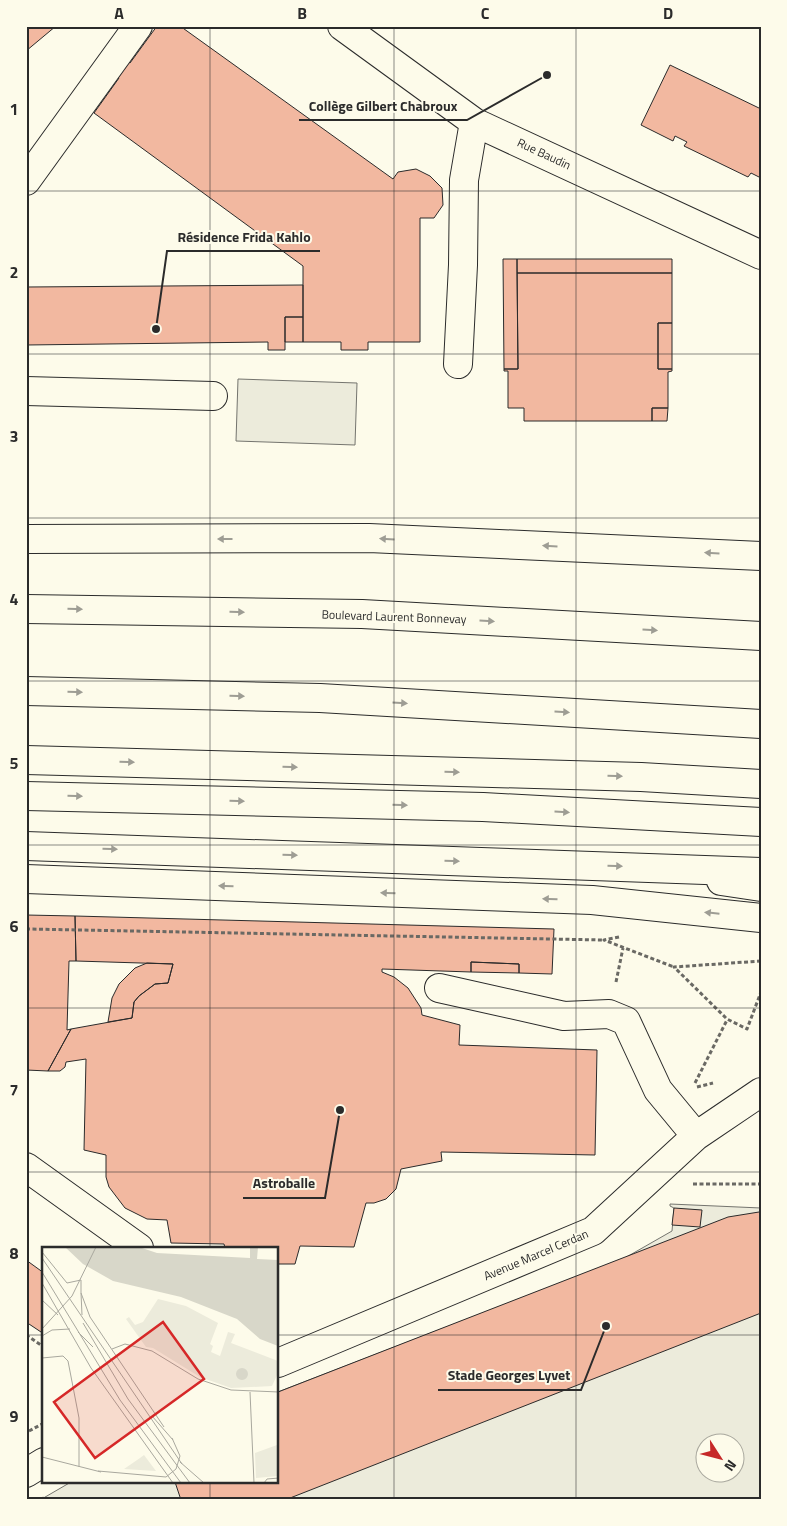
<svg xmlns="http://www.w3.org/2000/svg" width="787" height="1526" font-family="'Titillium Web',sans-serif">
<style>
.green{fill:#ecebdb;stroke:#74746e;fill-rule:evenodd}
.building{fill:#f2b8a0;stroke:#2b2b2b}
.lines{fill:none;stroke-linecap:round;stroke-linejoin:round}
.minor-casing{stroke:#2b2b2b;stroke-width:30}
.major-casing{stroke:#2b2b2b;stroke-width:30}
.highway-casing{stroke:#2b2b2b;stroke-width:30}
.path{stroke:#6a6964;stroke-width:3;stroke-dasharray:4 2.5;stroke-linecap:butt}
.minor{stroke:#fdfbea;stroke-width:28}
.major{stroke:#fdfbea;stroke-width:28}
.highway{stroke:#fdfbea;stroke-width:28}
.wall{stroke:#2b2b2b;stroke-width:2.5}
.oneway{fill:#9e9d94}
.grid{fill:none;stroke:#2b2b2b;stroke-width:1;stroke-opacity:0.55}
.labels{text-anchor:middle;stroke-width:4;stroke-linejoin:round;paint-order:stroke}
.street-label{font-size:12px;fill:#2b2b2b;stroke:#fdfbea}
.inset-road{fill:none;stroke:#a9a89e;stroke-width:1}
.view{fill:#d62828;fill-opacity:0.15;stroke:#d62828;stroke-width:2.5}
.inset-edge{fill:none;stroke:#2b2b2b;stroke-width:2.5}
.leader{fill:none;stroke:#2b2b2b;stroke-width:2}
.callout-dot{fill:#2b2b2b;stroke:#fdfbea;stroke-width:2}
.callout-label{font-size:14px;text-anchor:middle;font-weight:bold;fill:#2b2b2b;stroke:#fdfbea;stroke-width:4;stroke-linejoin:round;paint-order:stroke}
.neatline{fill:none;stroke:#2b2b2b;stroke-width:2}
.grid-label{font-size:16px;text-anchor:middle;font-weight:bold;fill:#2b2b2b}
</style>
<rect width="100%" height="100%" fill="#fdfbea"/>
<!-- green -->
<path class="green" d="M 238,379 L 357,383 L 355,445 L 236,441 Z
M 670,1204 L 761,1208 L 761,1500 L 40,1500 L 71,1482 L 278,1482 L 278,1392 L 623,1259 L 672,1231 L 674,1208 L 670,1206 ZM 704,1444 L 734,1444 L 734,1474 L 704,1474 Z"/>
<!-- building -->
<path class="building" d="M 26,26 L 56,26 L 26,51 Z
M 157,26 L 180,26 L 393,179 L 398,172 L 416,169 L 430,176 L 442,188 L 443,205 L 434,218 L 420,218 L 420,342 L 368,342 L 368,350 L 341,350 L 341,342 L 303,342 L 303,266 L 94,113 L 119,78 L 110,71 L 121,56 L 130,63 Z
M 670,65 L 761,109 L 761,178 L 751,173 L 748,177 L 684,146 L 687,142 L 675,136 L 673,141 L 641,125 Z
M 503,259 L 517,259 L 518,369 L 504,369 Z
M 517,259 L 672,259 L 672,273 L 517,273 Z
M 517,273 L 672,273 L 672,323 L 658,323 L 658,369 L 672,369 L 672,371 L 668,372 L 668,408 L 652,408 L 652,421 L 524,421 L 524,408 L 508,408 L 508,371 L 504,371 L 504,369 L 518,369 Z
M 303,285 L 303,317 L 285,317 L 285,350 L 268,350 L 268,342 L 26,345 L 26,287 Z
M 285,317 L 303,317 L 303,342 L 285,342 Z
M 658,323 L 672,323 L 672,369 L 658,369 Z
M 652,408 L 668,408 L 667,421 L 652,421 Z
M 26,915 L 75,916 L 76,961 L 69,961 L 67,1030 L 71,1029 L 48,1071 L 26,1070 Z
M 75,916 L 554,929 L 552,974 L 519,973 L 519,964 L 471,962 L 471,972 L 382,969 L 382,972 L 394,977 L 408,988 L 421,1008 L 422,1015 L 460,1025 L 459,1045 L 597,1050 L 595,1155 L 441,1152 L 442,1161 L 401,1169 L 396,1189 L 386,1199 L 374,1203 L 366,1203 L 354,1247 L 300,1246 L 295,1264 L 278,1264 L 278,1248 L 225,1248 L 224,1244 L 171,1243 L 167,1220 L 147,1219 L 125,1208 L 109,1187 L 106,1177 L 106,1155 L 84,1150 L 86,1059 L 66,1062 L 65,1067 L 60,1071 L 48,1071 L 71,1029 L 132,1018 L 134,1002 L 139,996 L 155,984 L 168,983 L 173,964 L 76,961 Z
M 471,962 L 519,964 L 519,973 L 471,972 Z
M 147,963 L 173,964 L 168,983 L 155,984 L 139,996 L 134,1002 L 132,1018 L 108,1022 L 112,998 L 119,984 L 135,968 Z
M 674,1208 L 702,1210 L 700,1227 L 672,1225 Z
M 759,1212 L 761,1212 L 761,1313 L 285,1500 L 181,1500 L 175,1482 L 278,1482 L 278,1392 L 728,1217 Z
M 26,1260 L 44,1273 L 44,1334 L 26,1322 Z"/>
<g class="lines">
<defs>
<path id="minor" d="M 342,26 L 474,122 L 761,255
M 26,181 L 138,26
M 458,364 L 463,265 L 464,180 L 474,122
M 26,391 L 213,396
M 26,879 L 592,900 L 761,918
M 721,881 L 761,887
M 439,988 L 564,1016 L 609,1014 L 626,1021 L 658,1090 L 696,1136
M 26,1167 L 139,1248
M 278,1363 L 593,1231 L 696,1136 L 761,1092
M 26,1473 L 44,1462"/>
<path id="major" d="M 26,846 L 761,872"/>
<path id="highway" d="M 26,539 L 369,538 L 761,556
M 26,609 L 362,614 L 761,636
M 26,691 L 320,698 L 761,724
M 26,760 L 641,777 L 761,784
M 26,796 L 483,807 L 761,822"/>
</defs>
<!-- minor casing -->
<use href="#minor" class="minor-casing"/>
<!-- major casing -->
<use href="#major" class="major-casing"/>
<!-- highway casing -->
<use href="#highway" class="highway-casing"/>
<!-- path -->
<path class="path" d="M 26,929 L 604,940
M 619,937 L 604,940 L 674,967
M 761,961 L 674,967 L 727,1019 L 747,1029 L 761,992
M 616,982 L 623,948
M 695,1083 L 727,1020
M 697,1087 L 713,1083
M 693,1184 L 761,1184
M 26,1335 L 44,1347
M 29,1431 L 44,1423"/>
<!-- minor -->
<use href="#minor" class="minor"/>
<!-- major -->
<use href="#major" class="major"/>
<!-- highway -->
<use href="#highway" class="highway"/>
<!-- wall -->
<path class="wall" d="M 40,1500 L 43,1498"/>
</g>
<!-- one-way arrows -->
<defs><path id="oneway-solid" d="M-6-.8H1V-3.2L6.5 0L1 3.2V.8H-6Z" transform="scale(1.25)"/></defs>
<g class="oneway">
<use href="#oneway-solid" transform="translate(225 539) rotate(180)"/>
<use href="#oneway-solid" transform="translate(387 539) rotate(-177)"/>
<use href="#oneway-solid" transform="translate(550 546) rotate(-177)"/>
<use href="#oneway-solid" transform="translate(712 553) rotate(-177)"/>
<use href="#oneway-solid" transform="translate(75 609) rotate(1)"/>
<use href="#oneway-solid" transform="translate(237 612) rotate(1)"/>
<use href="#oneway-solid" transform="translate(487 621) rotate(3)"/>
<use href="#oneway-solid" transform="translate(650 630) rotate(3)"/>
<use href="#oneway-solid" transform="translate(75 692) rotate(1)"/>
<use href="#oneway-solid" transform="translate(237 696) rotate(1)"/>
<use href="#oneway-solid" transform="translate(400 703) rotate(3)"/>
<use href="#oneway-solid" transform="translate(562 712) rotate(3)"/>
<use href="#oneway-solid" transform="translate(127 762) rotate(2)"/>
<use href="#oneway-solid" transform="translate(290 767) rotate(2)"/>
<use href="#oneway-solid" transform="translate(452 772) rotate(2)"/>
<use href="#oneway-solid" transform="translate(615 776) rotate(2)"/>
<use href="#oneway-solid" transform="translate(75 796) rotate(2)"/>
<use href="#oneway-solid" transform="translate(237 801) rotate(2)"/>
<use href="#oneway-solid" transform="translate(400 805) rotate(2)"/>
<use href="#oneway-solid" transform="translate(562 812) rotate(3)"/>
<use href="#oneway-solid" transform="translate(110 849) rotate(2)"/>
<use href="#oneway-solid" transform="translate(290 855) rotate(2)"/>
<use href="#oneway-solid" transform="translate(452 861) rotate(2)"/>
<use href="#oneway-solid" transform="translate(615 866) rotate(2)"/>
<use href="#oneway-solid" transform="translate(226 886) rotate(-178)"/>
<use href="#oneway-solid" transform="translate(388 893) rotate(-178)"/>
<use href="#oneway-solid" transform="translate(550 899) rotate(-178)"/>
<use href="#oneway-solid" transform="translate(712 913) rotate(-174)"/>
</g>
<!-- grid -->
<path class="grid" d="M 210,26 L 210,1248M 394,26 L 394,1500M 576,26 L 576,1500M 26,191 L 761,191M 26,354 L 761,354M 26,518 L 761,518M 26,681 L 761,681M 26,845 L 761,845M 26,1008 L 761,1008M 26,1172 L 761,1172M 26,1335 L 44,1335M 278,1335 L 761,1335M 210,1482 L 210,1500"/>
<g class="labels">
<!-- street labels -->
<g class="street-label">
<text transform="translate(544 154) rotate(25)" y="4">Rue Baudin</text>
<text transform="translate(394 617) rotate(2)" y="4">Boulevard Laurent Bonnevay</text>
<text transform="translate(536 1255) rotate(-23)" y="4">Avenue Marcel Cerdan</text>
</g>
</g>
<!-- overview -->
<g transform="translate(42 1247)">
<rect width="236" height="236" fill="#fdfbea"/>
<path d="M 116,52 L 144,59 L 176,76 L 168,97 L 171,99 L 169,105 L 178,109 L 186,85 L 193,87 L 189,96 L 236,114 L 236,126 L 230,139 L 189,141 L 158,130 L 111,101 L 104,100 L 84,72 L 87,70 L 93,78 L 101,75 ZM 235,198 L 236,229 L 214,231 L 213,206 ZM 102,208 L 114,224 L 82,222 L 98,211 Z" fill="#ecebdb"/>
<path d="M 23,0 L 97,0 L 115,6 L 208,11 L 208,0 L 216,0 L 215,12 L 236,13 L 236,99 L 218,92 L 195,72 L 139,50 L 71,34 L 41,17 ZM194 127a6 6 0 1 1 12 0a6 6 0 1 1-12 0Z" fill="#d8d7c9"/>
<path class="inset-road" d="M 0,5 L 25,36 L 39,33M 0,11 L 140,217M 0,25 L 78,153 L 139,236M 39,33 L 39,46 L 48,70 L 122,180M 0,36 L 49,121 L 131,236M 39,46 L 40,68M 0,53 L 16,68M 41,76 L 86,152 L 148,236M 0,82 L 30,49 L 54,0M 36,85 L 51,100M 0,89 L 10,83 L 28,82M 70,102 L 83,97 L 110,104 L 156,132 L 189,143 L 237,145M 0,111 L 21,109 L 26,114 L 37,171 L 37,220M 208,145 L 212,236M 110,169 L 131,193M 0,210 L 59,225M 138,215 L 162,236M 56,224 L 124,230 L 134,222 L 138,209 L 130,191M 41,236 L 91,236M 222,236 L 225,232 L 237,231"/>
<path class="view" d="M 121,75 L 162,132 L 53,211 L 12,155 Z"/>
<rect width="236" height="236" class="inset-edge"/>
</g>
<!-- callouts -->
<path class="leader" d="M547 75L467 120H299M156 329L167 251H320M340 1110L325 1198H243M606 1326L581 1390H438"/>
<g class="callout-dot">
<circle cx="547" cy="75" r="5"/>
<circle cx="156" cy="329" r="5"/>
<circle cx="340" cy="1110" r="5"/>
<circle cx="606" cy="1326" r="5"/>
</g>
<g class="callout-label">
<text x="383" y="111">Collège Gilbert Chabroux</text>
<text x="244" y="242">Résidence Frida Kahlo</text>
<text x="284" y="1188">Astroballe</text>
<text x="509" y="1380">Stade Georges Lyvet</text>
</g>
<!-- border -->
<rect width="787" height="1526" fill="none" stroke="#fdfbea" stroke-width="55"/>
<!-- north arrow -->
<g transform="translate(720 1458) rotate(126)"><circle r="24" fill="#fdfbea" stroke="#a9a89e"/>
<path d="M0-4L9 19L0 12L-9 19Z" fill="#c62828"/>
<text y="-8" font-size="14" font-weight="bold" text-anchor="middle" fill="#2b2b2b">N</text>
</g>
<rect x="28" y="28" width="732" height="1470" class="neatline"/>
<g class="grid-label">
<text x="119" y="19">A</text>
<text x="302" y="19">B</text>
<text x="485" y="19">C</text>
<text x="668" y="19">D</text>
<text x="14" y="115">1</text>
<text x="14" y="278">2</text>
<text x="14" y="442">3</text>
<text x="14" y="605">4</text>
<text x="14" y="769">5</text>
<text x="14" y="932">6</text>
<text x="14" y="1096">7</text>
<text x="14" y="1259">8</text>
<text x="14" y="1422">9</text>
</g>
</svg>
